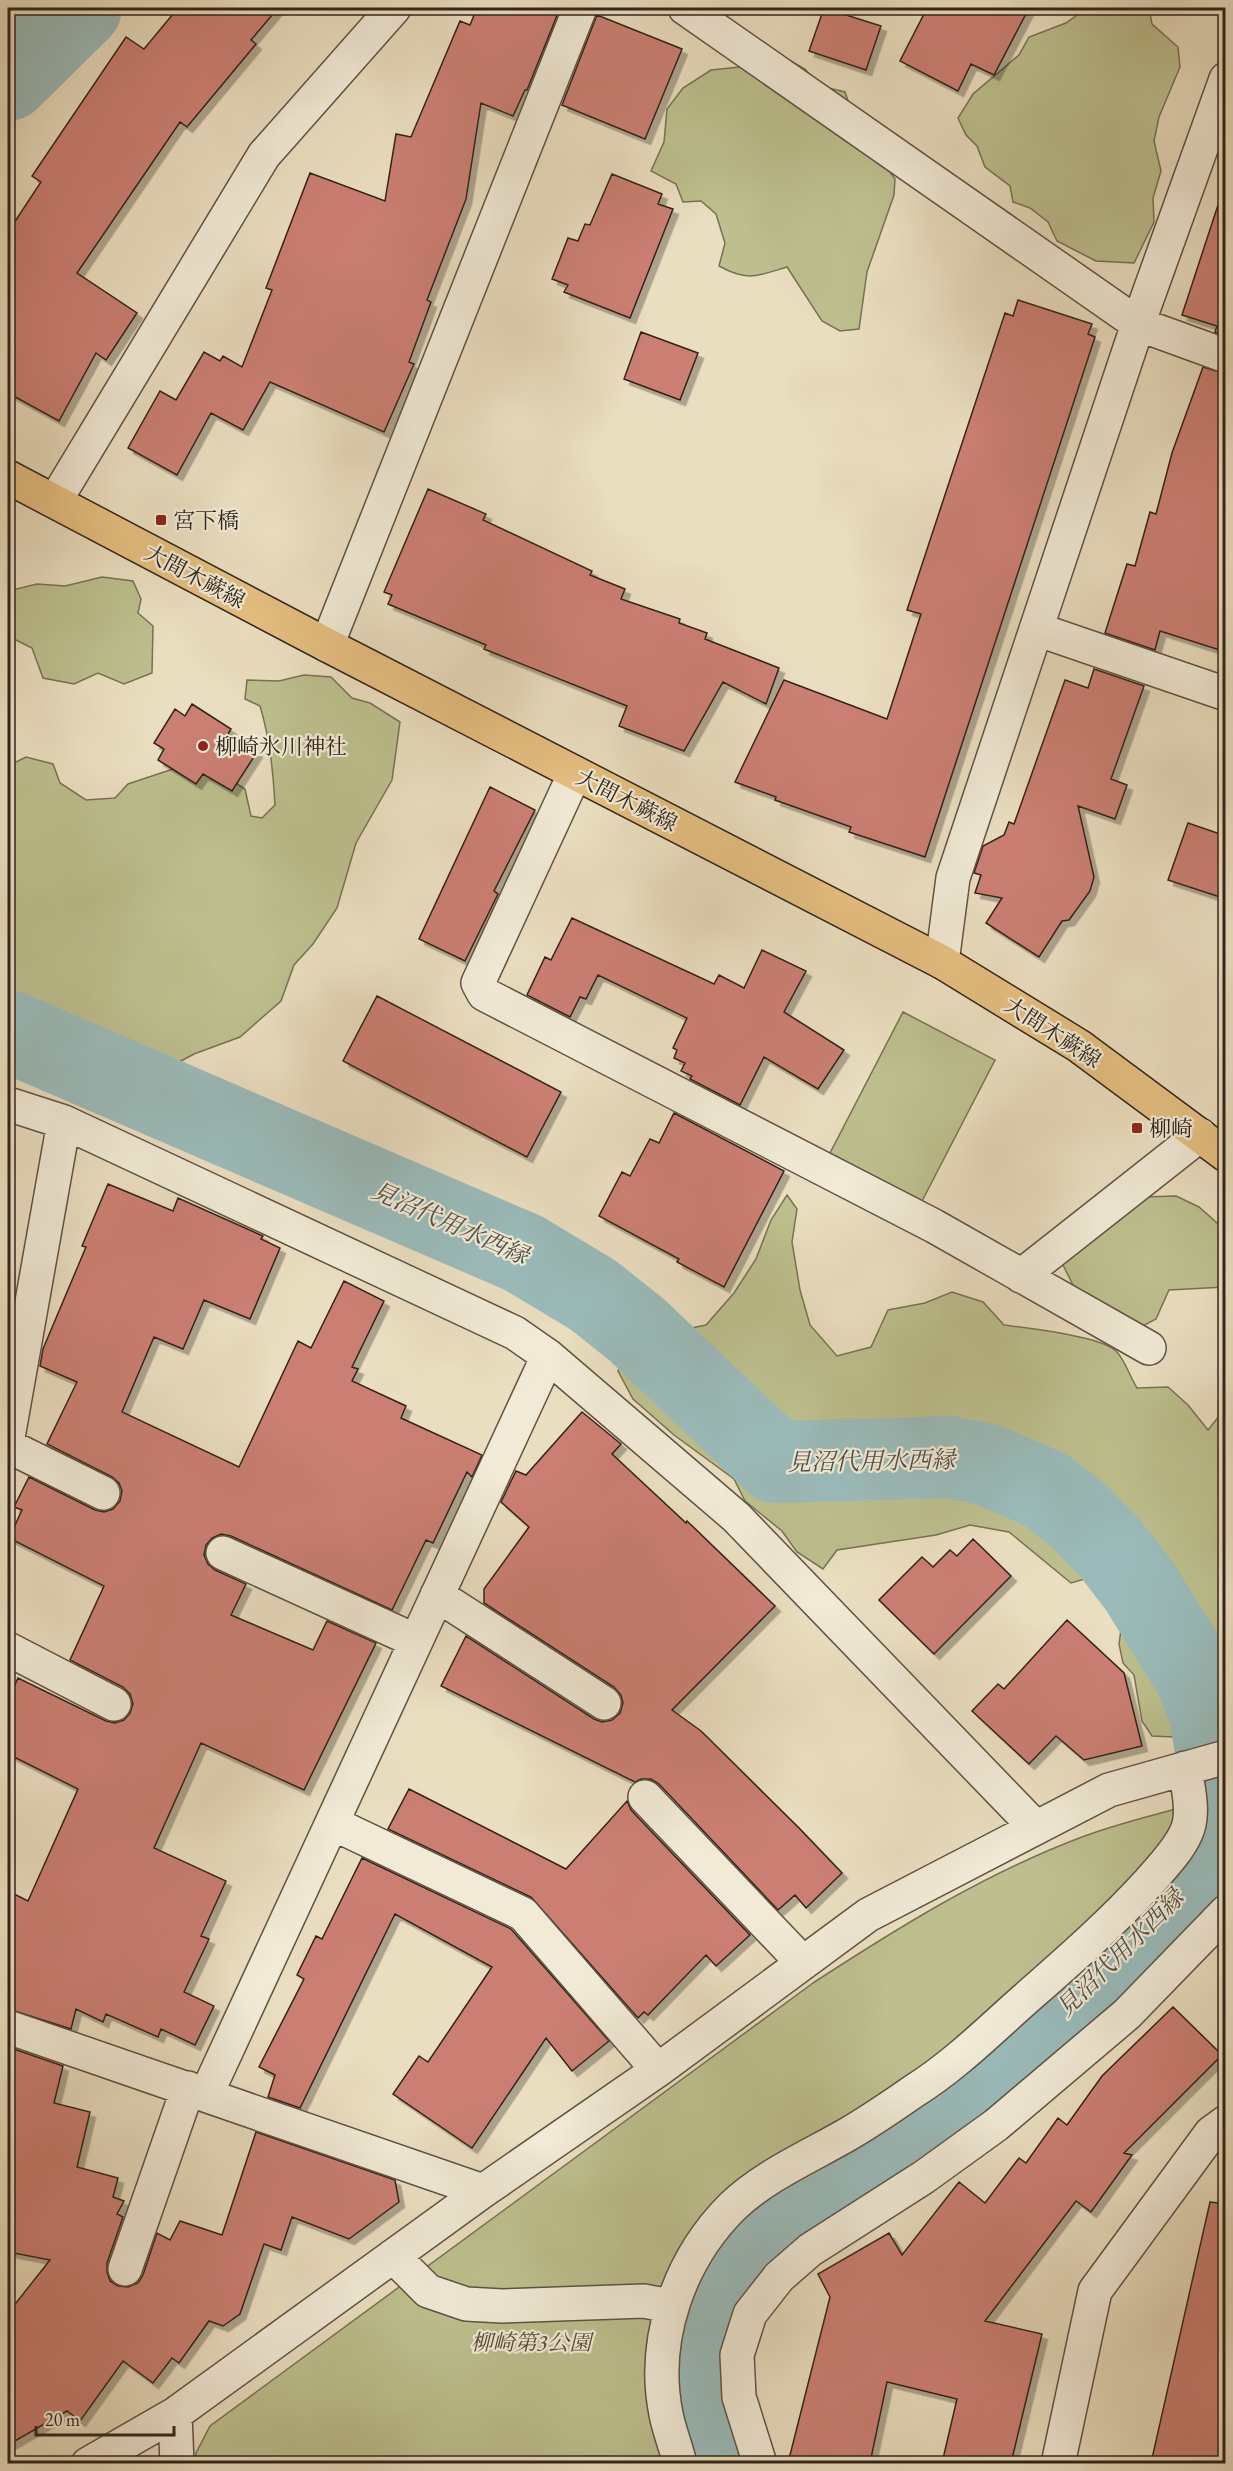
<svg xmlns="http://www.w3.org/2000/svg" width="1233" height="2471" font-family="'EB Garamond','Noto Serif JP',serif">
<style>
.green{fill:#bdbf8e;stroke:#777254;stroke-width:1.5}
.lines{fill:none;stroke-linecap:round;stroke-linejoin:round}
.river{stroke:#9abbba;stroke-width:82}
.building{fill:#cb7f73;stroke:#31241a;stroke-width:1.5;filter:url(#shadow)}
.minor-casing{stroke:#5f5244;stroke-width:36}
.major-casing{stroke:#31241a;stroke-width:36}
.minor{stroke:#f1ead6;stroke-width:33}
.major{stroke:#e5bf80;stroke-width:33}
.poi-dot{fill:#8f2418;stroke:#f1ead6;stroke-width:2}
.labels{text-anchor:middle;stroke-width:4.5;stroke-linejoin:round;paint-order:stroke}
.poi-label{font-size:22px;fill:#31241a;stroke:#f1ead6;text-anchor:start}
.street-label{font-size:22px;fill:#31241a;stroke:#f1ead6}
.park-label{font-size:22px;font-style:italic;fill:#544b37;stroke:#f1ead6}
.water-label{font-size:24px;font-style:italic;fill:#50514a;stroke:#f1ead6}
</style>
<defs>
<filter id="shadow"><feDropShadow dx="5.5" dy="5.5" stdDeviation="0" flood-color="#0004"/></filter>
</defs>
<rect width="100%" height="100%" fill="#eadec0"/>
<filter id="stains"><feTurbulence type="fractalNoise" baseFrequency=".00333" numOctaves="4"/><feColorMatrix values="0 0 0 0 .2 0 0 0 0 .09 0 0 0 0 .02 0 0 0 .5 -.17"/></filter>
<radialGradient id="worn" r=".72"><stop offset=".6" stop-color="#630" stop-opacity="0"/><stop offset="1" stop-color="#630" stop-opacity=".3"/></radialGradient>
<!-- green -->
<path class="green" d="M 1087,8 L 1149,8 L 1152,24 L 1178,47 L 1180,67 L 1159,117 L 1154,141 L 1161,171 L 1153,198 L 1154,222 L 1134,263 L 1096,261 L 1057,241 L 1048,222 L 1030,208 L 1013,202 L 1010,186 L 985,167 L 977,146 L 966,135 L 958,118 L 973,94 L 1019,55 L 1029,37 L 1066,23 Z
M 780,55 L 805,69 L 820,86 L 845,92 L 863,147 L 885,165 L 895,179 L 894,195 L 867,272 L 859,329 L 840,331 L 822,321 L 787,267 C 757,276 748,282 719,266 L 725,243 L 716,214 L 701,201 L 683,202 L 676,184 L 651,171 L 664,142 L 667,109 L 683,88 L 711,70 L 740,67 Z
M 102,577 L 133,581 L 141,599 L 138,613 L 153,626 L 152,673 L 124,684 L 98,673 L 74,684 L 43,678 L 32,648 L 8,636 L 8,591 L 37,584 L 65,586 Z
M 304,675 L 331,677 L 352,698 L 370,703 L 400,722 L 392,780 L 356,843 L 337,908 L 313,944 L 294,965 L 281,1001 L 240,1037 L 194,1054 L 166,1069 L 121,1100 L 74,1098 L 40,1071 L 8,1062 L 8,766 L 26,757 L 53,764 L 60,783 L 86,800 L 115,798 L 128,784 L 200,760 L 245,789 L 251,816 L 262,818 L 275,805 C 273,771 270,739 260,706 L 245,699 L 247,680 L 279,681 Z
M 903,1012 L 995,1060 L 921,1203 L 829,1155 Z
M 787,1195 L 797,1209 L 792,1242 L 800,1290 L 810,1325 L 837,1356 L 871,1347 L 888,1310 L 925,1303 L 952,1292 L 983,1302 L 1004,1325 C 1027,1328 1101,1336 1116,1351 C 1125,1360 1130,1377 1137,1388 L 1168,1387 L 1188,1405 L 1208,1430 L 1224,1410 L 1225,1405 L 1225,1721 L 1174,1737 L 1152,1736 L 1142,1721 L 1134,1675 L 1123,1663 L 1119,1644 L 1125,1602 L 1120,1584 L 1099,1575 L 1071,1583 L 1009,1532 L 970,1525 L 936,1535 L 837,1550 L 823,1569 L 797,1552 L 782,1531 L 745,1501 L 734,1479 L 674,1435 L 633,1399 L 618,1371 L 628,1355 L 672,1332 L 706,1325 L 734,1293 L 756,1259 L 771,1220 Z
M 1176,1196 L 1199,1207 L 1225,1230 L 1225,1287 L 1169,1290 L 1156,1319 L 1141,1327 L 1074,1287 L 1062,1263 L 1142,1197 Z
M 1179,1808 L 1169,1837 L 1139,1879 L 960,2043 L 694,2239 L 666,2463 L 196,2464 L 196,2453 L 210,2426 L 813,1983 C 899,1927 986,1873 1082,1837 C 1113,1825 1147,1817 1179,1808 Z"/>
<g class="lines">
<!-- river -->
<path class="river" d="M 8,80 L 81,8
M 8,1031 L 523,1253 L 593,1295 L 637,1330 L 776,1462 L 951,1457 L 988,1465 L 1046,1490 L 1079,1516 L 1110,1548 L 1140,1587 L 1196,1677 L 1210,1714 L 1222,1786 L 1218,1818 L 1203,1867 L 1185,1892 L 1152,1928 L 1002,2066 L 813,2186 L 756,2226 L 712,2284 L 694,2338 L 686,2382 L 698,2435 L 710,2464"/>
</g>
<!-- building -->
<path class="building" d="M 178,8 L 278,8 L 251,40 L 256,44 L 187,127 L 180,122 L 77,273 L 137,313 L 106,360 L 96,353 L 59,421 L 8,393 L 8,232 L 41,182 L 32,176 L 126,37 L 144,49 Z
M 477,8 L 560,8 L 527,90 L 525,90 L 513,116 L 481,103 L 466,199 L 427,300 L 431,302 L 409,362 L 414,364 L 384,432 L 270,382 L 243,430 L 211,413 L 177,475 L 128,448 L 160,391 L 176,400 L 204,352 L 220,361 L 223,356 L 242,367 L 272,290 L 266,288 L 310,173 L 385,201 L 396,134 L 411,137 L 460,21 L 470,25 Z
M 824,8 L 881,26 L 866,70 L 809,51 Z
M 927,8 L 1029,8 L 994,75 L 971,64 L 958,91 L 900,61 Z
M 597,15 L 682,49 L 645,139 L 562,105 Z
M 612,174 L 662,194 L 658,204 L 673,209 L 630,318 L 564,292 L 568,285 L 552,279 L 568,238 L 578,241 L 585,224 L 590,225 Z
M 1218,205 L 1226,206 L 1226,336 L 1215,332 L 1217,326 L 1182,315 Z
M 1018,300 L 1092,324 L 1088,334 L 1095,337 L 925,857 L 849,832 L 851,827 L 775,800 L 776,797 L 735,782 L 784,680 L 887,719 L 921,614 L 907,610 L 1005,313 L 1013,316 Z
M 641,332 L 698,353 L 680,400 L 624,379 Z
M 1203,367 L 1226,374 L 1226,652 L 1160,631 L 1155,650 L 1105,633 L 1127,564 L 1135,566 L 1150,512 L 1156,514 L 1172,453 Z
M 428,489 L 486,514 L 483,520 L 592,571 L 590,575 L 625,589 L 621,599 L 680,619 L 679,623 L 707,633 L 705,639 L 779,668 L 766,704 L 723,682 L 684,751 L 619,726 L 627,706 L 484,649 L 486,645 L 388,604 L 392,595 L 384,592 Z
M 1094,669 L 1144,686 L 1111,779 L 1127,785 L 1115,819 L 1078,806 L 1094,877 L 1090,891 L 1069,920 L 1062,921 L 1039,957 L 986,923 L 1002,898 L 975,893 L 981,875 L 974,873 L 983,846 L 1004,835 L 1009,822 L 1014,824 L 1065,680 L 1088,688 Z
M 192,704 L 231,729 L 228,734 L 257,752 L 232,791 L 203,774 L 196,784 L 158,760 L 164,749 L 154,743 L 175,709 L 185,716 Z
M 490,787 L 535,810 L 494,891 L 498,894 L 465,961 L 419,939 Z
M 1188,823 L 1226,836 L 1226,899 L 1168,880 Z
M 572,918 L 714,984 L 719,975 L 744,988 L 762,950 L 806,971 L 784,1012 L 844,1050 L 818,1089 L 764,1057 L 740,1105 L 690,1079 L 692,1076 L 681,1071 L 685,1063 L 674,1058 L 677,1050 L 673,1048 L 687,1018 L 598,975 L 586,999 L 580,997 L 570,1017 L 527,995 L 545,957 L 551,960 Z
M 377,996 L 561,1092 L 527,1157 L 343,1061 Z
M 674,1113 L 784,1171 L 724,1287 L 677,1262 L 679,1259 L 599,1216 L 622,1172 L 630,1176 L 650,1139 L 659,1143 Z
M 108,1184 L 173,1211 L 178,1198 L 263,1236 L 261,1239 L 280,1248 L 250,1319 L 204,1300 L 183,1349 L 154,1337 L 122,1412 L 239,1467 L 298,1341 L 311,1348 L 344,1281 L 384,1301 L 352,1367 L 358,1369 L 352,1381 L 406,1406 L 401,1418 L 482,1455 L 472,1477 L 467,1472 L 433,1543 L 426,1540 L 392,1610 L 231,1536 L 221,1534 L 212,1538 L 206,1545 L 204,1555 L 208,1564 L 215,1570 L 246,1584 L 231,1615 L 313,1650 L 327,1621 L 376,1643 L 304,1790 L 201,1743 L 154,1848 L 226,1881 L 201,1936 L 209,1939 L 184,1992 L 214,2006 L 195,2045 L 161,2029 L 158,2037 L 106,2014 L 103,2022 L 76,2009 L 71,2029 L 8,2009 L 8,1891 L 28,1901 L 78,1789 L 8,1754 L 8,1700 L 18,1678 L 106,1721 L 115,1723 L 124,1720 L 130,1713 L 133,1704 L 130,1694 L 123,1687 L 70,1660 L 104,1586 L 9,1538 L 22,1510 L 14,1507 L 29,1477 L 95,1510 L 104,1512 L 113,1509 L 120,1501 L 122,1491 L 119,1483 L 112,1477 L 47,1444 L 77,1382 L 40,1366 L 43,1349 L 86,1247 L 82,1246 Z
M 582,1412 L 621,1444 L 612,1454 L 686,1523 L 687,1521 L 775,1606 L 672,1710 L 701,1731 L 799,1828 L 842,1873 L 806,1908 L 795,1895 L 778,1910 L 659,1784 L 651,1779 L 641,1779 L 635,1782 L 441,1686 L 466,1636 L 594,1719 L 602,1722 L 612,1720 L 620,1713 L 623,1703 L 621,1695 L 614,1687 L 484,1603 L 484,1589 L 529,1527 L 501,1502 L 516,1471 L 526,1475 Z
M 973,1539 L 1011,1576 L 934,1654 L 879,1600 L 922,1557 L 933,1567 L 950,1550 L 957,1556 Z
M 1067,1620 L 1124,1673 L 1142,1746 L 1084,1760 L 1056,1736 L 1029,1764 L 972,1711 L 998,1684 L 1004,1689 Z
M 409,1789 L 566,1869 L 627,1801 L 631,1810 L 750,1935 L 716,1966 L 706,1955 L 648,2015 L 644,2012 L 638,2018 L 531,1897 L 388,1829 Z
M 362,1858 L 511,1929 L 609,2041 L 572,2071 L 546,2038 L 472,2148 L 393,2094 L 419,2056 L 428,2062 L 492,1967 L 395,1914 L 300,2108 L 268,2097 L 275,2075 L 259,2067 L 304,1979 L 297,1975 L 316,1936 L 322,1939 Z
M 1173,2007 L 1222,2055 L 1124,2153 L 1132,2155 L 1091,2212 L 1076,2201 L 985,2321 L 1042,2334 L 1011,2463 L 942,2463 L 957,2399 L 887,2382 L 870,2463 L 788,2463 L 830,2297 L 818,2274 L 889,2233 L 902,2255 L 959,2182 L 985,2203 L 1019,2158 L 1026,2163 L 1058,2118 L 1067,2125 L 1102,2076 Z
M 8,2047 L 63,2066 L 54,2103 L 90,2112 L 77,2167 L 118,2178 L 113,2197 L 124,2201 L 117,2214 L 123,2217 L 107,2263 L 107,2272 L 110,2281 L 118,2286 L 128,2287 L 138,2283 L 143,2275 L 157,2233 L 170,2240 L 180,2221 L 222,2235 L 256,2132 L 395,2180 L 399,2202 L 349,2239 L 292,2217 L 281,2250 L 264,2244 L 240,2314 L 223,2326 L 209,2321 L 179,2363 L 172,2358 L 153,2383 L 123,2361 L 80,2421 L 67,2411 L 8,2445 L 8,2313 L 50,2260 L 8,2252 Z
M 1210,2202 L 1226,2204 L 1226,2446 L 1222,2463 L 1151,2463 Z"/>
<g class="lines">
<defs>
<path id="minor" d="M 685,8 L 1138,324 L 1226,356
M 55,501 L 264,155 L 394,8
M 1036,629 L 1226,694
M 327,645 L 580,8
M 575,773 L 478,983 L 484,994 L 934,1226 L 1149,1348
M 942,962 L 953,878 L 1138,324 L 1226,79
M 8,1104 L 64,1122 L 515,1333 L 548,1356 L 736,1517 L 1036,1828
M 1021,1276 L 1200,1135
M 8,1437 L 64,1122
M 8,1446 L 103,1493
M 223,1553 L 416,1641
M 437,1595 L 604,1703
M 8,1649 L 114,1704
M 645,1797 L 803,1963
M 332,1823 L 523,1914 L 658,2070
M 8,2027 L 483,2191
M 206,2095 L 548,1356
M 393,2256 L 428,2291 L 466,2304 L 502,2306 L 644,2301 L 670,2306
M 125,2269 L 188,2088
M 175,2414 L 177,2464
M 88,2464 L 175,2414 L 483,2191 L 658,2070 L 868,1915 L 1109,1790 L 1226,1757
M 680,2464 C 676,2447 669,2430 666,2414 C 651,2340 679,2260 732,2207 C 763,2177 806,2158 843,2137 C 868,2123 891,2107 914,2091 C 954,2066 988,2032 1023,2001 C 1066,1963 1110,1925 1149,1882 C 1162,1867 1178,1851 1186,1833 C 1195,1815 1188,1788 1185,1768
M 760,2464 L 739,2397 L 737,2355 L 750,2314 L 779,2277 L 810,2250 L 924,2177 L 996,2125 L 1127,2014 L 1226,1912
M 1058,2464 L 1095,2291 L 1211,2133 L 1226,2122"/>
<path id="major" d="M 8,477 L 327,645 L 942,962 L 1079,1046 L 1226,1155"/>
</defs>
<!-- minor casing -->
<use href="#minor" class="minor-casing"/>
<!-- major casing -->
<use href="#major" class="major-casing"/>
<!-- minor -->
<use href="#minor" class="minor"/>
<!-- major -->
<use href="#major" class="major"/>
</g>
<!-- markers -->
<g class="poi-dot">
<rect x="155" y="514" width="12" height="12" rx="3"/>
<circle cx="203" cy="746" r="6"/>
<rect x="1131" y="1122" width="12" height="12" rx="3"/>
</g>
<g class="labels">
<!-- poi labels -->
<g class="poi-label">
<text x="173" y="528">宮下橋</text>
<text x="215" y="754">柳崎氷川神社</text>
<text x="1149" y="1136">柳崎</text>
</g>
<!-- street labels -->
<g class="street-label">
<text transform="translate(195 576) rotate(28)" y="8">大間木蕨線</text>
<text transform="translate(627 800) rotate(27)" y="8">大間木蕨線</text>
<text transform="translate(1053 1032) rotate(33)" y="8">大間木蕨線</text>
</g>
<!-- park labels -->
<g class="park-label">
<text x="531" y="2350">柳崎第3公園</text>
</g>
<!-- water labels -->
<g class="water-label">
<text transform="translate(450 1223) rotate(24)" y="8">見沼代用水西縁</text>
<text transform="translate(871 1461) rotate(-1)" y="8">見沼代用水西縁</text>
<text transform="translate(1120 1953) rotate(-45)" y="8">見沼代用水西縁</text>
</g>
</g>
<!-- margin -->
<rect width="1233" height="2471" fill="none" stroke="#eadec0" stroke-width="30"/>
<rect x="9" y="9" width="1215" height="2453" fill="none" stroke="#31241a" stroke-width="3"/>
<rect x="15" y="15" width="1203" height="2441" fill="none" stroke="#31241a" stroke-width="1.5"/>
<!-- scale -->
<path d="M36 2426v9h138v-9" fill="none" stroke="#31241a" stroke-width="3"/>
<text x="45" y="2426" font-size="18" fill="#31241a" stroke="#f1ead6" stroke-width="4.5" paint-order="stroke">20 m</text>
<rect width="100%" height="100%" filter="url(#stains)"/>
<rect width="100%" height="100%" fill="url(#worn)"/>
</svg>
